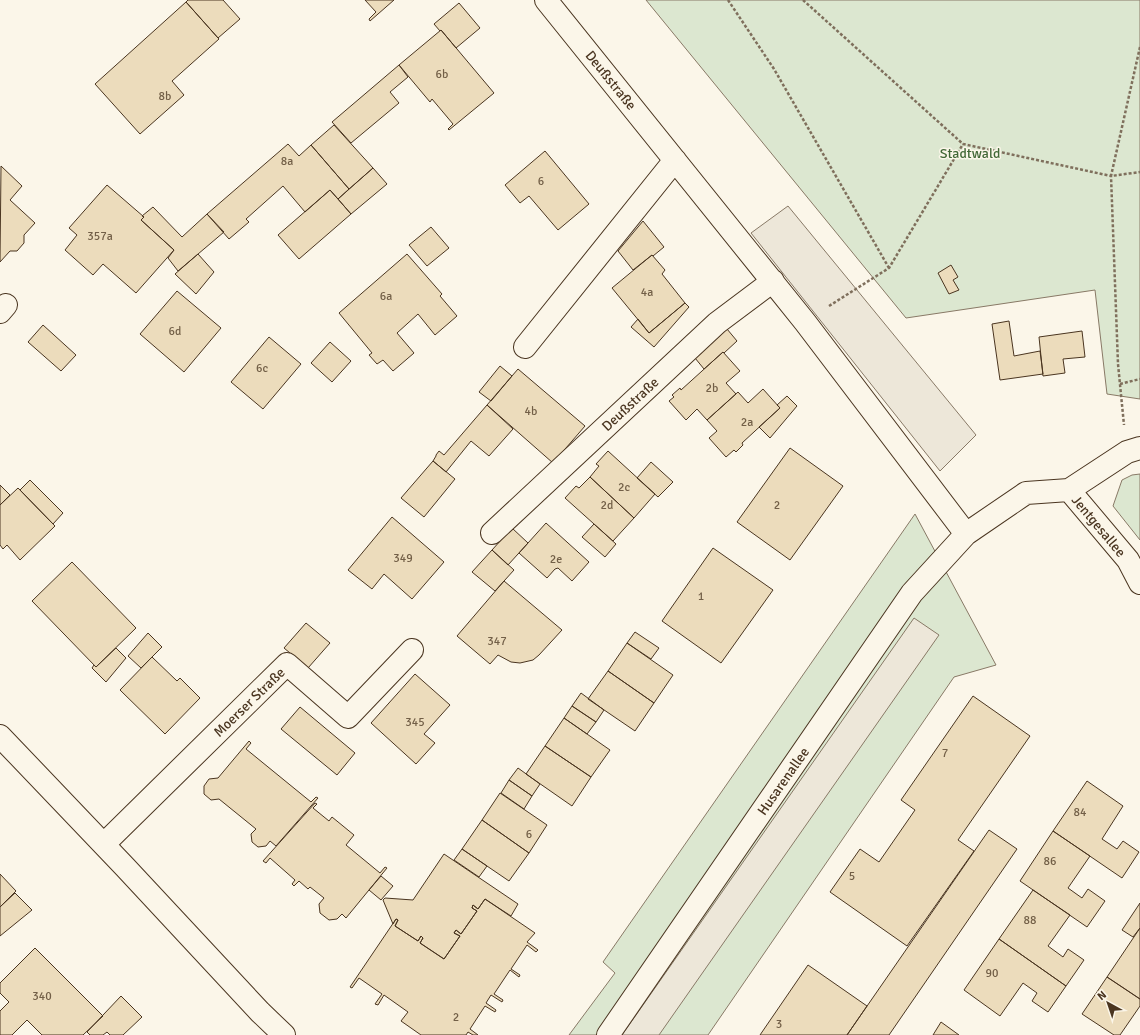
<svg xmlns="http://www.w3.org/2000/svg" width="1140" height="1035" font-family="Signika,sans-serif">
<style>
.green{fill:#dce7d0;stroke:#887966}
.parking{fill:#ede7d9;stroke:#887966}
.building{fill:#ecdcbc;stroke:#4a3520}
.lines{fill:none;stroke-linecap:round;stroke-linejoin:round}
.minor-casing{stroke:#4a3520;stroke-width:24}
.major-casing{stroke:#4a3520;stroke-width:24}
.path{stroke:#7f6f5c;stroke-width:2.5;stroke-dasharray:3 2;stroke-linecap:butt}
.minor{stroke:#fbf6e9;stroke-width:22}
.major{stroke:#fbf6e9;stroke-width:22}
.labels{text-anchor:middle;stroke-width:3;stroke-linejoin:round;paint-order:stroke}
.number-label{font-size:12px;fill:#725f47}
.street-label{font-size:14px;fill:#4a3520;stroke:#fbf6e9}
.park-label{font-size:14px;fill:#436837;stroke:#fbf6e9}
</style>
<rect width="100%" height="100%" fill="#fbf6e9"/>
<!-- green -->
<path class="green" d="M 646,0 L 1140,0 L 1140,399 L 1107,394 L 1095,290 L 906,318 Z
M 1140,474 L 1140,540 L 1113,506 L 1122,480 L 1132,475 Z
M 915,514 L 996,665 L 954,677 L 708,1035 L 569,1035 L 615,973 L 603,962 Z"/>
<!-- parking -->
<path class="parking" d="M 788,206 L 976,435 L 940,471 L 751,233 Z
M 914,618 L 939,635 L 659,1035 L 622,1035 Z"/>
<!-- building -->
<path class="building" d="M 188,0 L 223,0 L 240,19 L 218,38 L 186,2 Z
M 365,0 L 394,0 L 370,21 L 369,19 L 376,12 Z
M 186,2 L 219,39 L 172,81 L 184,95 L 140,134 L 95,84 Z
M 459,3 L 480,28 L 456,48 L 441,30 L 440,31 L 434,24 Z
M 441,30 L 494,93 L 449,130 L 448,129 L 453,124 L 432,99 L 430,102 L 399,65 Z
M 399,65 L 408,77 L 390,92 L 399,103 L 351,143 L 332,122 Z
M 334,125 L 373,168 L 349,189 L 311,145 Z
M 288,144 L 299,156 L 311,145 L 349,189 L 338,199 L 330,190 L 305,212 L 283,186 L 246,219 L 249,222 L 229,239 L 207,214 Z
M 545,151 L 589,204 L 558,230 L 529,196 L 520,203 L 505,185 Z
M 1,166 L 22,186 L 10,200 L 35,223 L 24,235 L 24,243 L 17,251 L 10,251 L 0,262 Z
M 373,168 L 387,184 L 351,214 L 338,199 Z
M 107,185 L 144,217 L 141,220 L 174,250 L 136,293 L 103,264 L 93,275 L 65,250 L 77,235 L 69,228 Z
M 330,190 L 351,214 L 299,259 L 278,235 Z
M 153,207 L 182,237 L 207,214 L 224,232 L 178,271 L 168,258 L 174,250 L 141,220 L 144,217 L 142,216 Z
M 643,221 L 664,247 L 653,256 L 652,255 L 633,270 L 618,251 Z
M 431,227 L 449,248 L 427,266 L 409,245 Z
M 198,254 L 214,272 L 196,294 L 175,274 Z
M 407,254 L 442,294 L 440,296 L 457,316 L 435,335 L 418,314 L 397,333 L 414,353 L 393,371 L 383,360 L 377,364 L 369,355 L 372,353 L 339,313 Z
M 652,255 L 665,270 L 662,274 L 685,303 L 649,333 L 612,288 Z
M 951,265 L 958,277 L 953,280 L 959,290 L 949,294 L 938,273 Z
M 177,291 L 221,328 L 184,372 L 140,334 Z
M 685,303 L 689,307 L 654,347 L 631,327 L 638,319 L 649,333 Z
M 1009,321 L 1014,356 L 1040,351 L 1043,374 L 1000,380 L 992,324 Z
M 43,325 L 76,355 L 61,371 L 28,342 Z
M 727,329 L 737,341 L 724,353 L 723,352 L 704,369 L 695,358 Z
M 1082,331 L 1085,357 L 1063,359 L 1065,373 L 1043,376 L 1039,337 Z
M 269,337 L 301,364 L 263,409 L 231,382 Z
M 330,342 L 351,361 L 332,382 L 311,363 Z
M 723,352 L 740,371 L 726,383 L 736,394 L 707,420 L 697,409 L 686,420 L 669,401 L 674,397 L 672,395 L 680,388 L 681,390 Z
M 500,366 L 512,376 L 491,401 L 479,392 Z
M 518,369 L 585,426 L 553,463 L 487,405 Z
M 763,389 L 780,408 L 742,443 L 743,445 L 736,452 L 734,450 L 726,457 L 709,438 L 717,431 L 707,420 L 738,392 L 748,403 Z
M 787,396 L 797,406 L 770,438 L 759,427 L 780,408 L 777,405 Z
M 487,405 L 513,429 L 489,456 L 471,441 L 446,472 L 433,461 L 436,456 L 436,455 L 439,451 L 444,455 Z
M 790,448 L 843,486 L 790,560 L 737,522 Z
M 608,451 L 655,494 L 634,518 L 590,477 L 599,466 L 596,464 Z
M 433,461 L 455,479 L 424,517 L 401,498 Z
M 651,462 L 673,482 L 658,497 L 637,478 Z
M 590,477 L 634,518 L 613,541 L 565,498 L 576,486 L 579,488 Z
M 30,480 L 63,513 L 53,524 L 20,490 Z
M 0,485 L 10,495 L 0,505 Z
M 18,488 L 55,526 L 20,560 L 7,545 L 3,549 L 0,545 L 0,505 Z
M 392,517 L 444,562 L 412,599 L 384,574 L 372,589 L 348,570 Z
M 546,523 L 589,562 L 572,581 L 558,568 L 555,569 L 547,578 L 519,553 Z
M 594,524 L 616,544 L 605,557 L 582,537 Z
M 512,528 L 528,543 L 508,565 L 492,550 Z
M 713,548 L 773,590 L 721,663 L 662,621 Z
M 492,550 L 514,570 L 495,591 L 472,572 Z
M 72,562 L 136,628 L 96,667 L 32,601 Z
M 504,581 L 562,630 L 539,655 L 533,660 L 520,663 L 511,662 L 498,655 L 490,664 L 457,636 Z
M 306,623 L 330,643 L 308,668 L 284,648 Z
M 635,632 L 659,648 L 651,659 L 627,643 Z
M 148,633 L 162,647 L 141,668 L 128,656 Z
M 627,643 L 673,675 L 654,703 L 608,671 Z
M 116,648 L 126,658 L 106,682 L 92,668 L 94,665 L 96,667 Z
M 152,657 L 177,681 L 180,678 L 200,698 L 165,734 L 120,690 Z
M 608,671 L 654,703 L 635,731 L 588,699 Z
M 415,674 L 450,705 L 424,734 L 435,743 L 416,764 L 371,723 Z
M 581,693 L 604,710 L 596,722 L 572,706 Z
M 973,696 L 1030,736 L 958,840 L 974,851 L 907,946 L 830,892 L 860,849 L 879,862 L 915,810 L 901,800 Z
M 572,706 L 596,722 L 587,734 L 564,718 Z
M 300,707 L 355,753 L 337,775 L 281,729 Z
M 564,718 L 610,750 L 591,777 L 545,746 Z
M 249,741 L 251,743 L 246,749 L 311,802 L 316,797 L 318,798 L 276,846 L 270,841 L 266,846 L 258,847 L 252,842 L 251,834 L 256,829 L 219,799 L 211,800 L 204,794 L 204,786 L 209,779 L 218,778 Z
M 545,746 L 591,777 L 572,806 L 526,774 Z
M 518,768 L 540,784 L 532,796 L 509,780 Z
M 509,780 L 532,796 L 524,809 L 501,793 Z
M 1087,781 L 1123,806 L 1102,839 L 1117,849 L 1123,841 L 1139,852 L 1122,878 L 1053,831 Z
M 500,793 L 547,825 L 529,853 L 482,820 Z
M 315,803 L 317,804 L 313,808 L 329,821 L 332,817 L 354,835 L 346,845 L 380,873 L 385,867 L 387,868 L 346,918 L 342,914 L 337,919 L 329,920 L 320,913 L 319,904 L 324,898 L 310,887 L 308,889 L 299,881 L 294,886 L 292,884 L 295,880 L 270,858 L 266,863 L 263,861 Z
M 482,820 L 529,853 L 509,881 L 462,849 Z
M 989,830 L 1017,849 L 889,1035 L 847,1035 Z
M 1053,831 L 1090,856 L 1068,888 L 1082,898 L 1088,889 L 1105,901 L 1087,927 L 1020,881 Z
M 462,849 L 487,866 L 479,877 L 454,860 Z
M 444,854 L 518,904 L 511,916 L 485,899 L 478,909 L 473,905 L 472,908 L 477,911 L 461,934 L 456,930 L 454,933 L 460,936 L 444,959 L 420,943 L 423,938 L 421,936 L 418,941 L 395,926 L 398,920 L 396,919 L 393,924 L 383,900 L 385,898 L 413,900 Z
M 0,874 L 16,891 L 0,907 Z
M 381,876 L 393,886 L 381,900 L 369,890 Z
M 1033,890 L 1070,915 L 1048,946 L 1063,957 L 1068,949 L 1084,960 L 1066,986 L 999,939 Z
M 15,893 L 32,910 L 0,936 L 0,907 Z
M 485,899 L 535,933 L 527,942 L 538,950 L 536,952 L 527,945 L 511,969 L 520,975 L 519,977 L 510,970 L 494,994 L 503,1000 L 502,1002 L 491,995 L 486,1003 L 496,1010 L 495,1012 L 485,1006 L 470,1029 L 478,1035 L 473,1035 L 468,1032 L 466,1035 L 421,1035 L 401,1021 L 408,1012 L 384,995 L 378,1005 L 375,1004 L 382,994 L 359,978 L 352,988 L 350,987 L 396,919 L 398,920 L 395,926 L 418,941 L 421,936 L 423,938 L 420,943 L 444,959 L 460,936 L 454,933 L 456,930 L 461,934 L 477,911 L 472,908 L 473,905 L 478,909 Z
M 1140,903 L 1140,928 L 1133,937 L 1122,930 Z
M 1140,928 L 1140,999 L 1107,977 Z
M 999,939 L 1066,986 L 1048,1012 L 1032,1001 L 1037,993 L 1023,983 L 1000,1016 L 964,990 Z
M 35,948 L 103,1016 L 83,1035 L 42,1035 L 27,1020 L 12,1035 L 0,1035 L 0,1011 L 9,1002 L 0,993 L 0,983 Z
M 808,965 L 867,1006 L 847,1035 L 760,1035 Z
M 1107,977 L 1140,999 L 1140,1006 L 1120,1035 L 1114,1035 L 1082,1014 Z
M 121,996 L 142,1017 L 123,1035 L 110,1035 L 107,1032 L 103,1035 L 90,1035 L 87,1032 Z
M 941,1022 L 959,1035 L 933,1035 Z"/>
<g class="lines">
<defs>
<path id="minor" d="M 546,0 L 805,322 L 966,534
M 0,312 L 6,305
M 525,347 L 675,160
M 1069,490 L 1128,560 L 1140,583
M 492,533 L 717,323 L 773,281
M 104,844 L 287,664 L 348,717 L 412,650
M 608,1035 L 912,593 L 966,534 L 1026,493 L 1069,490 L 1127,452 L 1140,448"/>
<path id="major" d="M 0,736 L 125,867 L 260,1012 L 284,1035"/>
</defs>
<!-- minor casing -->
<use href="#minor" class="minor-casing"/>
<!-- major casing -->
<use href="#major" class="major-casing"/>
<!-- path -->
<path class="path" d="M 728,0 L 774,69 L 889,268
M 803,0 L 963,144 L 1111,176 L 1118,364 L 1124,425
M 1140,47 L 1111,176 L 1140,172
M 829,306 L 889,268 L 963,144
M 1120,384 L 1140,379"/>
<!-- minor -->
<use href="#minor" class="minor"/>
<!-- major -->
<use href="#major" class="major"/>
</g>
<g class="labels">
<!-- number labels -->
<g class="number-label">
<text x="442" y="78">6b</text>
<text x="165" y="100">8b</text>
<text x="287" y="165">8a</text>
<text x="541" y="185">6</text>
<text x="100" y="240">357a</text>
<text x="647" y="296">4a</text>
<text x="386" y="300">6a</text>
<text x="175" y="335">6d</text>
<text x="262" y="372">6c</text>
<text x="712" y="392">2b</text>
<text x="531" y="415">4b</text>
<text x="747" y="426">2a</text>
<text x="624" y="491">2c</text>
<text x="607" y="509">2d</text>
<text x="777" y="509">2</text>
<text x="403" y="562">349</text>
<text x="556" y="563">2e</text>
<text x="701" y="600">1</text>
<text x="497" y="645">347</text>
<text x="415" y="726">345</text>
<text x="945" y="757">7</text>
<text x="1080" y="816">84</text>
<text x="529" y="838">6</text>
<text x="1050" y="865">86</text>
<text x="852" y="880">5</text>
<text x="1030" y="924">88</text>
<text x="992" y="977">90</text>
<text x="42" y="1000">340</text>
<text x="456" y="1021">2</text>
<text x="779" y="1028">3</text>
</g>
<!-- street labels -->
<g class="street-label">
<text transform="translate(611 80) rotate(51)" y="5">Deußstraße</text>
<text transform="translate(630 404) rotate(-43)" y="5">Deußstraße</text>
<text transform="translate(1099 526) rotate(50)" y="5">Jentgesallee</text>
<text transform="translate(249 702) rotate(-44)" y="5">Moerser Straße</text>
<text transform="translate(783 781) rotate(-55)" y="5">Husarenallee</text>
</g>
<!-- park labels -->
<g class="park-label">
<text x="970" y="158">Stadtwald</text>
</g>
</g>
<!-- north arrow -->
<g transform="translate(1108 1003) rotate(320)" stroke="#fbf6e9" stroke-width="3" paint-order="stroke">
<path d="M0-3L7 15L0 10L-7 15Z" fill="#4a3520"/>
<text y="-6" font-size="11" font-weight="bold" text-anchor="middle" fill="#4a3520">N</text>
</g>
</svg>
